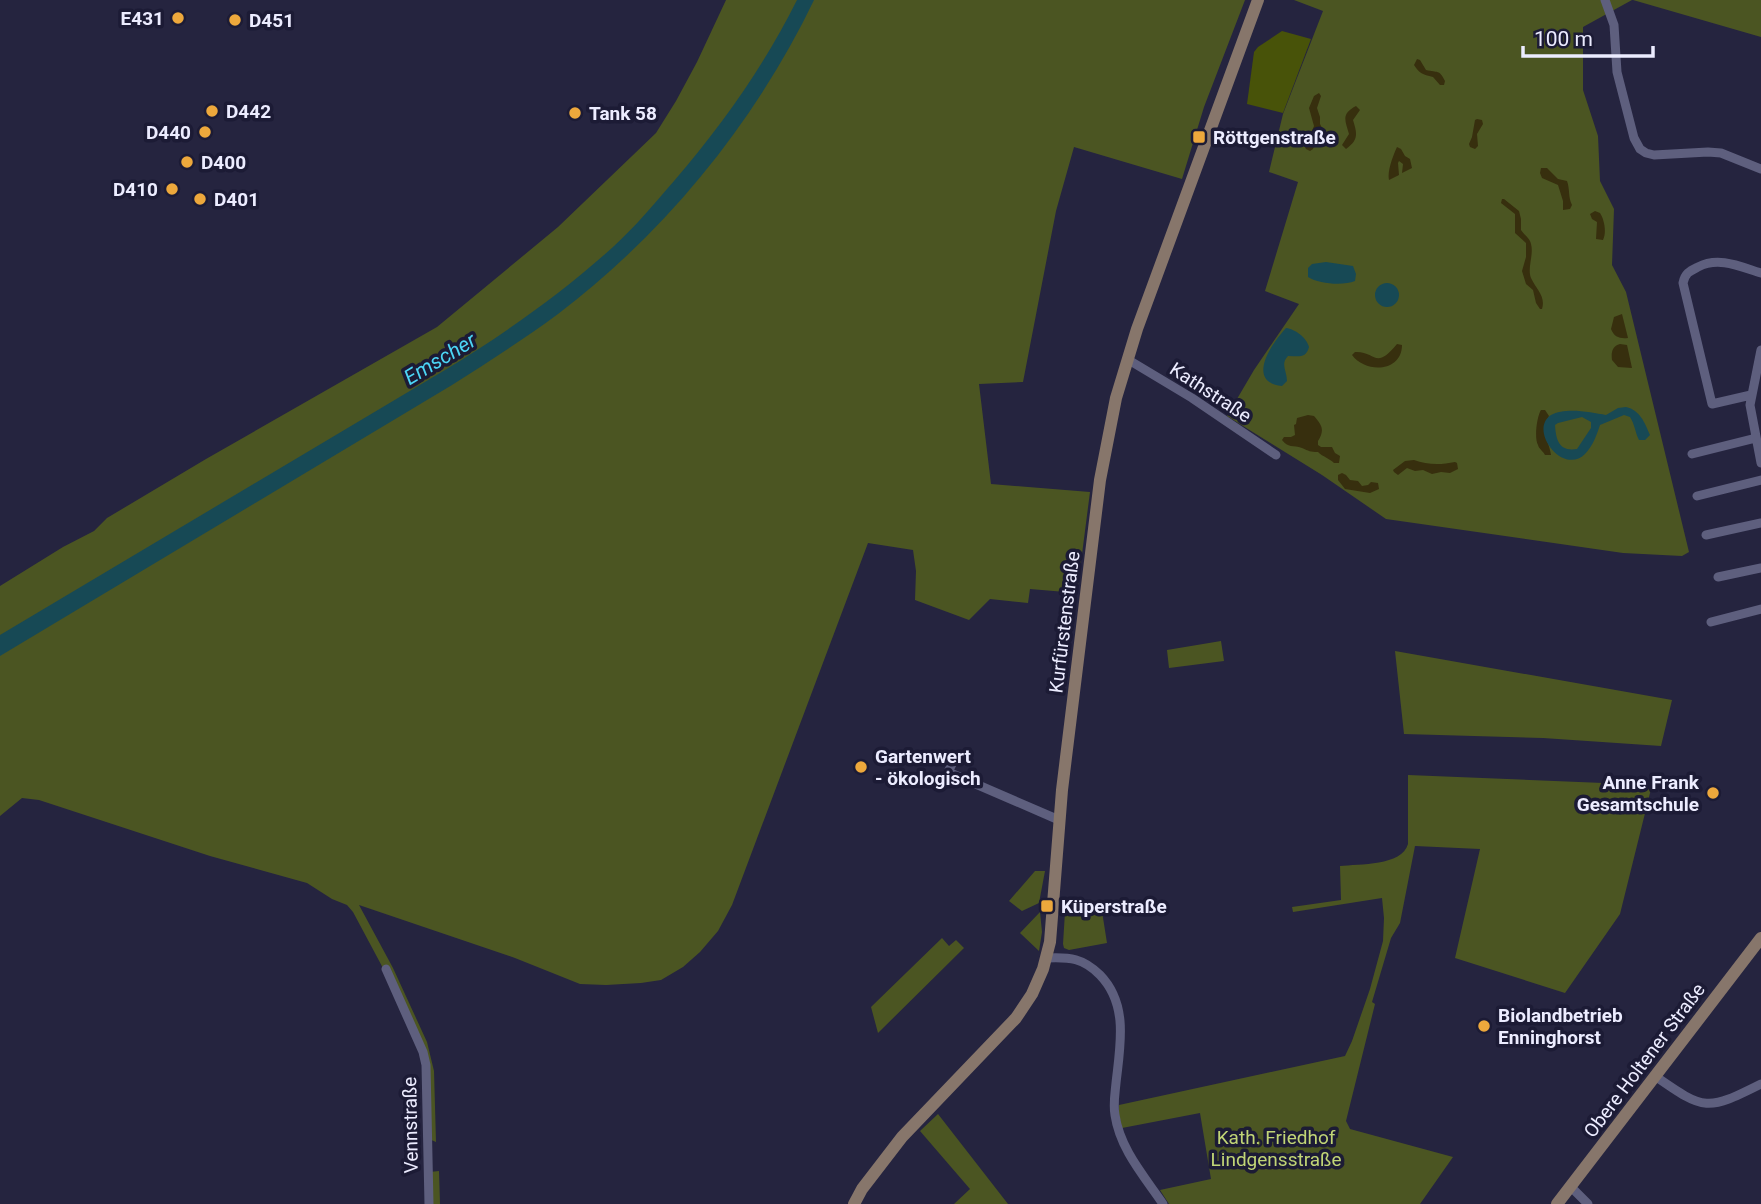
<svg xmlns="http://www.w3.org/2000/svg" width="1761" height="1204" font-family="Roboto,sans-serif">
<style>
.green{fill:#4b5522}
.forest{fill:#485309}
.sand{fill:#372f0e}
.water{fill:#174955;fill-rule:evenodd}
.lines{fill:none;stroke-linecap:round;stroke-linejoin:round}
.street{stroke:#5e5f7e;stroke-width:9}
.secondary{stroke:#87766b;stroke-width:12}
.poi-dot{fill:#eda83c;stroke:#1c1b35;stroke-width:2.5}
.labels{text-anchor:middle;stroke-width:7;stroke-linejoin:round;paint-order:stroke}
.poi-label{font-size:19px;font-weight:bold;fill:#ececff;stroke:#1c1b35;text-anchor:start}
.street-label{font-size:19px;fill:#ececff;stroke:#1c1b35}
.park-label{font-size:19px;fill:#c1d576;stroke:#1c1b35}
.water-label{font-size:21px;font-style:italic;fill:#4cd5f5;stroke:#1c1b35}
</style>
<rect width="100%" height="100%" fill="#25243f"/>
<!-- green -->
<path class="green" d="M 726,0 L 1245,0 L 1204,107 L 1182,179 L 1074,147 L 1056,211 L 1023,382 L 979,384 L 991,484 L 1090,492 L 1077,593 L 1030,589 L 1028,603 L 990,599 L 969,620 L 915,600 L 916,571 L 913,550 L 868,543 L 732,905 L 718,931 L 700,952 L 683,967 L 661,980 L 641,983 L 606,985 L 580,984 L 515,958 L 359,905 L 393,968 L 427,1042 L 434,1071 L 436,1142 L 429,1139 L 428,1064 L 384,970 L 353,912 L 347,905 L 332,899 L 307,883 L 210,856 L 39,800 L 22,798 L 0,816 L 0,586 L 63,547 L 94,531 L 107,518 L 206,459 L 437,327 L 558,227 L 656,133 L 676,101 L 697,62 Z
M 1294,0 L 1632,0 L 1583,27 L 1583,90 L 1598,136 L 1600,181 L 1614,209 L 1612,265 L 1626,292 L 1689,552 L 1682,556 L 1623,553 L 1386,519 L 1322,475 L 1227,416 L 1254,370 L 1299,304 L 1265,291 L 1298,182 L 1269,172 L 1283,114 L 1323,11 Z
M 1633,0 L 1761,0 L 1761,37 Z
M 1221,641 L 1224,661 L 1169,668 L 1167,650 Z
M 1395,651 L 1672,700 L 1661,746 L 1543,738 L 1404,734 Z
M 1408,775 L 1652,785 L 1620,914 L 1565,993 L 1455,958 L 1480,849 L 1415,846 L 1400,923 L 1391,938 L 1372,1002 L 1375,1004 L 1346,1121 L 1350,1129 L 1453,1157 L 1420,1204 L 1169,1204 L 1160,1190 L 1211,1179 L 1200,1113 L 1122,1128 L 1119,1115 L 1119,1105 L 1345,1056 L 1352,1041 L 1370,989 L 1383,941 L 1384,918 L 1382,898 L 1293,912 L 1292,907 L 1341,900 L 1340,866 C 1359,864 1402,866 1408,844 Z
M 1035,871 L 1045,871 L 1039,903 L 1022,911 L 1009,901 Z
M 1101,905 L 1107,943 L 1069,950 L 1064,948 L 1063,944 L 1065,912 Z
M 1040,912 L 1042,932 L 1039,951 L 1020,933 Z
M 942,938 L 949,946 L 956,940 L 964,948 L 878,1033 L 871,1007 Z
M 938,1114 L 1008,1204 L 954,1204 L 970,1189 L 920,1131 Z
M 439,1171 L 440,1204 L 431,1204 L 430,1172 Z"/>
<!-- forest -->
<path class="forest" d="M 1282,31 L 1311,39 L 1283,113 L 1247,104 L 1254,52 L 1258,47 Z"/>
<!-- sand -->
<path class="sand" d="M 1417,59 L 1420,60 L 1426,70 C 1438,73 1439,69 1445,81 L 1444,85 L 1440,85 L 1433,77 C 1422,74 1420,74 1414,65 Z
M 1319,93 L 1321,96 L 1317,108 L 1320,117 L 1320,124 L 1324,132 L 1315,140 L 1313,149 L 1310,151 L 1306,149 L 1305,147 L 1314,126 L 1309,108 L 1314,96 Z
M 1356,106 L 1360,110 L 1353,120 C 1357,133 1359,140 1346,149 L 1342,145 L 1349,134 C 1345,120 1341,114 1356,106 Z
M 1477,119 L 1482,120 L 1483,124 L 1477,134 L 1478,146 L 1475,149 L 1470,147 L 1469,144 L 1472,137 L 1475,120 Z
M 1397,147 L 1401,149 L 1405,156 L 1410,159 L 1412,168 L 1402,173 L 1403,164 L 1399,161 L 1398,163 L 1399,175 L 1389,180 C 1387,171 1393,156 1397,147 Z
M 1541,168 L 1547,168 L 1558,179 L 1567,181 C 1570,189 1568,197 1572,205 L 1570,209 L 1563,210 L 1563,201 L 1558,185 L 1542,178 L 1540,173 Z
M 1502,199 L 1504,199 L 1519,211 L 1521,219 L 1521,230 C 1524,235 1530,238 1531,244 C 1534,255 1527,268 1531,278 C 1536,289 1546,296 1542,309 L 1540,309 L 1536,303 L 1533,290 L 1526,284 L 1522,271 L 1526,257 L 1526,243 L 1515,233 L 1515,214 L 1501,203 Z
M 1595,211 L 1600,213 C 1604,219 1607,232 1603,240 L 1596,239 L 1597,222 L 1592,219 L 1590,214 Z
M 1622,314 L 1628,338 C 1620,339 1614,337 1611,329 L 1614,317 Z
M 1397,344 L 1402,345 C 1402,372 1366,374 1352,355 L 1355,352 C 1376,351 1375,371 1397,344 Z
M 1620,344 L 1627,345 L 1632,368 L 1618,367 L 1612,360 C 1611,353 1612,346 1620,344 Z
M 1541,410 L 1545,410 L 1549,416 C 1539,433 1549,439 1551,455 L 1545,455 C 1543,451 1539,449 1538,445 C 1534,438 1537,416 1541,410 Z
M 1308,415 L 1314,416 C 1322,425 1325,430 1318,441 L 1318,445 L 1321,447 L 1332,447 L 1335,453 L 1340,456 L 1339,463 L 1334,463 C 1329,458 1323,457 1318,452 C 1310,452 1309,451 1302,448 C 1293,445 1288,448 1282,440 L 1284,437 L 1291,437 L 1295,435 L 1294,425 L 1296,424 L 1297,418 Z
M 1414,460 C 1427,465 1441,465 1455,462 L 1457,463 L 1458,469 L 1450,473 L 1441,472 L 1432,474 L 1423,470 L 1415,471 L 1407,468 L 1398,475 L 1394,472 L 1393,470 L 1405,461 Z
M 1342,473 L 1346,475 L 1350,480 L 1358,481 L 1362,486 L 1368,485 L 1371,482 L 1378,483 L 1379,489 L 1370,493 L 1345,489 L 1338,480 L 1338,475 Z"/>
<!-- water -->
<path class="water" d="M 797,0 L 814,0 C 756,121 666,232 558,314 C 524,339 488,362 452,385 L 0,656 L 0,635 L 445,370 C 504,334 561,294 613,247 C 635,227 655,203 674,181 C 722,125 764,66 797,0 Z
M 1326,262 L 1353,266 L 1356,274 L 1355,281 C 1343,286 1319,284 1308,277 L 1308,268 L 1312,264 Z
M1375 295a12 12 0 1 1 24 0a12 12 0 1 1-24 0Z
M 1286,328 C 1295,329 1307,338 1309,347 C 1306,359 1298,356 1288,356 C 1280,364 1287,371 1287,381 L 1282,386 C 1245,382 1272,343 1286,328 Z
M 1626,407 C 1640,410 1645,423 1650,435 L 1645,440 L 1639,440 C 1635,432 1635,425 1630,417 L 1624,415 L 1600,425 C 1597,434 1593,446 1585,454 C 1563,476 1528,430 1551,415 C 1565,407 1591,412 1606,415 L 1618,408 ZM 1582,417 L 1591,422 L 1591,428 L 1577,449 C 1559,452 1556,440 1555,425 L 1558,423 Z"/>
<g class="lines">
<!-- street -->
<path class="street" d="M 1605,0 L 1614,25 L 1617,72 L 1634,138 L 1640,149 L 1646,153 L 1654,155 L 1708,152 L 1721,153 L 1761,169
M 1761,350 L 1750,405 L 1761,463
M 1127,359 L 1192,398 L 1276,455
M 1751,395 L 1712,404 L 1683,283 C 1685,273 1690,271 1698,267 C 1719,256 1741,267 1761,273
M 1692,454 L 1756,438
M 1697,496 L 1761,480
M 1706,535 L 1761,523
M 1718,577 L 1761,568
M 1711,622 L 1761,609
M 952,764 L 948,772 L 1059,820
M 1047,958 C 1070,957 1083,958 1100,975 C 1129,1005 1120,1046 1116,1083 C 1115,1094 1113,1104 1115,1115 C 1120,1149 1144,1176 1163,1204
M 386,969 L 423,1052 L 426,1065 L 429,1204
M 1655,1076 C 1705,1111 1707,1111 1761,1084
M 1571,1187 L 1588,1204"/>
<!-- secondary -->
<path class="secondary" d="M 854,1204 L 862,1189 L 902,1137 L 1016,1018 L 1032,994 L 1043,969 L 1050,942 L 1062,790 L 1100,480 L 1116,398 L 1137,329 L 1258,0
M 1557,1204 L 1761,938"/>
</g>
<!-- markers -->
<g class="poi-dot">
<circle cx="178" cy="18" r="7"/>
<circle cx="235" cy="20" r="7"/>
<circle cx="212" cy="111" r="7"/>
<circle cx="575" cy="113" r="7"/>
<circle cx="205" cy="132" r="7"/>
<rect x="1192" y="130" width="14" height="14" rx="3.5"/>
<circle cx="187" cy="162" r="7"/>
<circle cx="172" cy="189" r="7"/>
<circle cx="200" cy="199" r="7"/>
<circle cx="861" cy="767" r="7"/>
<circle cx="1713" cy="793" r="7"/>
<rect x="1040" y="899" width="14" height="14" rx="3.5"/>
<circle cx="1484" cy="1026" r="7"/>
</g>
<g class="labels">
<!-- poi labels -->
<g class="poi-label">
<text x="164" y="25" text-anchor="end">E431</text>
<text x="249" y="27">D451</text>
<text x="226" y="118">D442</text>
<text x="589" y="120">Tank 58</text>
<text x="191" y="139" text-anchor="end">D440</text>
<text x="1213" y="144">Röttgenstraße</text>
<text x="201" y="169">D400</text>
<text x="158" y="196" text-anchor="end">D410</text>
<text x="214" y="206">D401</text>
<text x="875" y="763">Gartenwert<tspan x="875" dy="22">- ökologisch</tspan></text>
<text x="1699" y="789" text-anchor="end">Anne Frank<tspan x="1699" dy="22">Gesamtschule</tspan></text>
<text x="1061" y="913">Küperstraße</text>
<text x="1498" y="1022">Biolandbetrieb<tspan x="1498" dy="22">Enninghorst</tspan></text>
</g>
<!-- street labels -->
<g class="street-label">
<text transform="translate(1211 392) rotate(33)" y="7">Kathstraße</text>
<text transform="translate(1064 622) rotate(-83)" y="7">Kurfürstenstraße</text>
<text transform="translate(1644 1060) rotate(-53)" y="7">Obere Holtener Straße</text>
<text transform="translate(410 1125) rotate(-91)" y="7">Vennstraße</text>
</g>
<!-- park labels -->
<g class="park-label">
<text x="1276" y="1144">Kath. Friedhof<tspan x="1276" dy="22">Lindgensstraße</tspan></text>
</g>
<!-- water labels -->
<g class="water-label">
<text transform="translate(440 359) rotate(-31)" y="7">Emscher</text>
</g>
</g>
<!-- scale -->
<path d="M1523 46v10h130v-10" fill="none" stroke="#ececff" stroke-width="3.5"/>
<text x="1534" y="46" font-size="21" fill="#ececff" stroke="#1c1b35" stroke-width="5" paint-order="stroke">100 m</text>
</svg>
